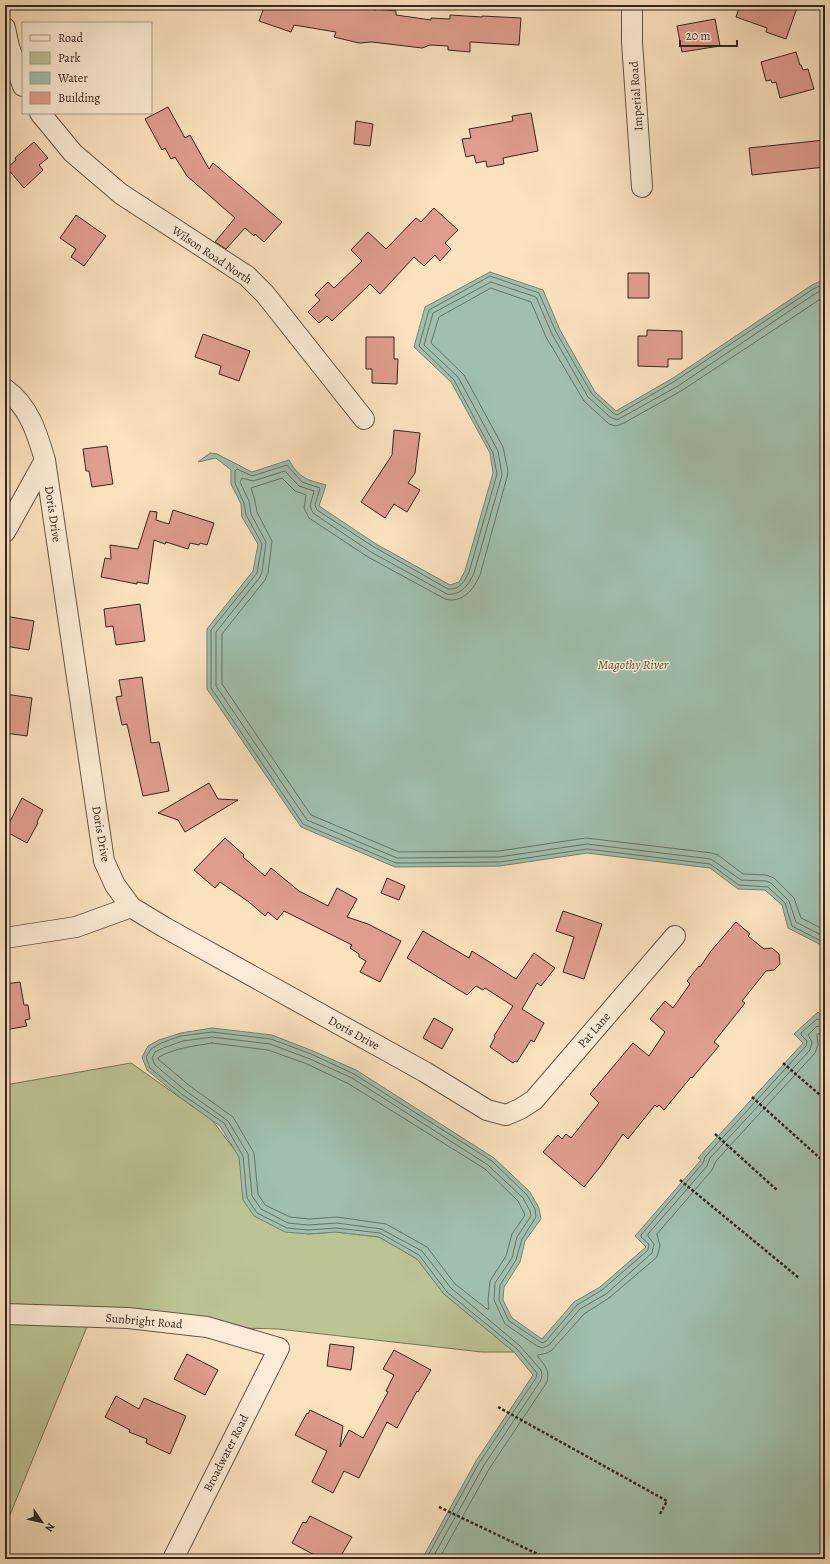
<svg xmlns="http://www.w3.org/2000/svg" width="830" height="1564" font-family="Alegreya,serif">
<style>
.green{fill:#bcc494;stroke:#78755a}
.water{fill:#a0bfac;stroke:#748274}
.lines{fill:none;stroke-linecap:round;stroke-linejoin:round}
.shore{stroke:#6a7266;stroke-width:1}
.building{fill:#df9d8d;stroke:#33261f}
.minor-casing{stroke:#655547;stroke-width:22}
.path{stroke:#33261f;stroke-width:2.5;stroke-dasharray:3 2;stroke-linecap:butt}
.minor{stroke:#fcecd5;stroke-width:20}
.labels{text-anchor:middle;stroke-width:3;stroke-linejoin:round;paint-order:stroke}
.street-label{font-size:12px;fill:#33261f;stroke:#fcecd5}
.water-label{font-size:13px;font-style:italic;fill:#545449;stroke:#fcecd5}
</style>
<rect width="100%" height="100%" fill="#fbe2bf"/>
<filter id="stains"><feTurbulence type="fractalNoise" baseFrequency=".005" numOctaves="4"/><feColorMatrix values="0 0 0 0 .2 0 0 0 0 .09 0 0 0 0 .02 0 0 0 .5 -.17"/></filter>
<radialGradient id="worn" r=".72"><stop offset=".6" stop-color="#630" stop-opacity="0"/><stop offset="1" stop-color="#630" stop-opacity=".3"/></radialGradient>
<!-- green -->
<path class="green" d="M 131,1063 L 212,1120 L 240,1157 L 243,1200 L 308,1234 L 336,1232 L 379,1237 L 417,1259 L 444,1294 L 514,1352 L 482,1352 L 278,1329 L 207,1327 L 91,1317 L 5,1527 L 5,1085 Z"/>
<!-- water -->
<path class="water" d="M 490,272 L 543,290 L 560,330 L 595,392 L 616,411 L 673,378 L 812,285 L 825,279 L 825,947 L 788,928 L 782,905 L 765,890 L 738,889 L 710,868 L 587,853 L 500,866 L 395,867 L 301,827 L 207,689 L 207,629 L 253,571 L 258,544 L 242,517 L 241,504 L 231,484 L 231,470 L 216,458 L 198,462 L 210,453 L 217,454 L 252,472 L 289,460 C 299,478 307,480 326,485 L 319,506 L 376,544 L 450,585 L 459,582 L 465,571 L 493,473 L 490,453 L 451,382 L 414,347 L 425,307 Z
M 818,1012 L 825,1020 L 825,1559 L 422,1559 L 476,1461 L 533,1375 L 514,1352 L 444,1294 L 417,1259 L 379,1237 L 336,1232 L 308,1234 L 285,1232 L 254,1216 L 243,1200 L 239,1157 L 220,1126 L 181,1098 L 147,1070 L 142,1057 L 148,1046 L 159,1040 L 181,1033 L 212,1028 L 272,1035 L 313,1051 L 356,1070 L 494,1158 L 530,1192 L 539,1208 L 541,1219 L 525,1241 L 520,1262 L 504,1287 L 503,1300 L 512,1318 L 542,1339 L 574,1302 L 600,1287 L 646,1247 L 635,1236 L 701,1160 L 698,1158 L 803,1043 L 794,1034 Z"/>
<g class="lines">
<!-- shore -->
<path class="shore" d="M 825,284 L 813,289 L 675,381 L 617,415 L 613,413 L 592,394 L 556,332 L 539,293 L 490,276 L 429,310 L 419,346 L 454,380 L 493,453 L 497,474 L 469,572 C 465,581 460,590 448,589 L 374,547 L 317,510 L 315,505 L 320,488 L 302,482 L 287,465 L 252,476 L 237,469 L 235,471 L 235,483 L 244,503 L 246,515 L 262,544 L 257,573 L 211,630 L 211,688 L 303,824 L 396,863 L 500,862 L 587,849 L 710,864 L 739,885 L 768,887 L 785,903 L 792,926 L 825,943
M 825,289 L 816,293 L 678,386 L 617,420 L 610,417 L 588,397 L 552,334 L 536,297 L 491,282 L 433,313 L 424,345 L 458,377 L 498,451 L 502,475 L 474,573 C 469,584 461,596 447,594 L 371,552 L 313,513 L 310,506 L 314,491 L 299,486 L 285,471 L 253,481 L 242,478 L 240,482 L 249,501 L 251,514 L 266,542 L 262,572 L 260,577 L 216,632 L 216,686 L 307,820 L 397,858 L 499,857 L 587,844 L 711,859 L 741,880 L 766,881 L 771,883 L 789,901 L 796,922 L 825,937
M 825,296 L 681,391 L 624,423 L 616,426 L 609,424 L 584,401 L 546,337 L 531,302 L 491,288 L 439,317 L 431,343 L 464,375 L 503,447 L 508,471 L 507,477 L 480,575 C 474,589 462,604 445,599 L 368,557 L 309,518 L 304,508 L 306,495 L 295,491 L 282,478 L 251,488 L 255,501 L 257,512 L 272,541 L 268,573 L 265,580 L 222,634 L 222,684 L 311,815 L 399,852 L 499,851 L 586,838 L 712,853 L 718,855 L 743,874 L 766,875 L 774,878 L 794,898 L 801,918 L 825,930
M 212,1043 L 268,1050 L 307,1064 L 349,1084 L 485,1169 L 518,1201 L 525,1215 L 512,1234 L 506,1256 L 490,1281 L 488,1300 L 489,1309 L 487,1309 L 455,1284 L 427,1247 L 386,1224 L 337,1217 L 309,1219 L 290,1217 L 265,1205 L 258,1194 L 254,1153 L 233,1117 L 190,1086 L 158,1059 L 159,1057 C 175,1048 194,1046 212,1043 Z
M 426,1559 L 479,1463 L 536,1378 L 537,1373 L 517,1349 L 447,1292 L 419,1255 L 380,1233 L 336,1228 L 308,1230 L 287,1228 L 257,1213 L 247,1198 L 243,1156 L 224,1123 L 183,1095 L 150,1068 L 146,1057 L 151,1049 L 161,1043 L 181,1036 L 212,1032 L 271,1039 L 311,1054 L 354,1074 L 492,1161 L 527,1195 L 535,1209 L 536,1217 L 522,1239 L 516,1260 L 500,1285 L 499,1300 L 509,1321 L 542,1343 L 546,1341 L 577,1305 L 602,1290 L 648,1250 L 649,1244 L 641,1237 L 641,1235 L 703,1163 L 705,1157 L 806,1046 L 807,1041 L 801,1035 L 801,1033 L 817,1019 L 825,1022
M 432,1559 L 484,1465 L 541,1380 L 542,1375 L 541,1370 L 520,1346 L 451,1288 L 422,1251 L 381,1229 L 337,1223 L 308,1225 L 288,1223 L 261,1209 L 252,1196 L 248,1154 L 228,1121 L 186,1091 L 155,1065 L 152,1058 L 155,1052 L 163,1048 L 183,1041 L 212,1037 L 270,1044 L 310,1059 L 352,1078 L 488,1165 L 523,1198 L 530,1211 L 531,1216 L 517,1237 L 512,1258 L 495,1283 L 494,1300 L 505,1324 L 537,1346 L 543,1348 L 549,1345 L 580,1309 L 606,1294 L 652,1253 L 654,1244 L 648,1236 L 648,1234 L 707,1166 L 710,1158 L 810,1050 L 812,1042 L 808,1035 L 817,1026 L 825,1027
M 439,1559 L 489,1469 L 547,1382 C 550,1371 545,1365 538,1357 L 538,1355 L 547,1353 L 552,1350 L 584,1314 L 609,1298 L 657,1257 L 660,1246 L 657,1234 L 712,1170 L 716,1161 L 815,1053 L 818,1045 L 817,1034 L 825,1033"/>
</g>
<!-- building -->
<path class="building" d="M 265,5 L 352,5 L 376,10 L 376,9 L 396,11 L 396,15 L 431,20 L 431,18 L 450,19 L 450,15 L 482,17 L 482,16 L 521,18 L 519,45 L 470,42 L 470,52 L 448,50 L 448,46 L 430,45 L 422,48 L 372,42 L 359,43 L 334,37 L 336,32 L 294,25 L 291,32 L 259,21 Z
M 740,5 L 798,5 L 786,39 L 766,32 L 767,28 L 736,17 Z
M 715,19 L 720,46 L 682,52 L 677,26 Z
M 796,52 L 800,65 L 801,65 L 803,70 L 808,69 L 814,89 L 780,98 L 776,82 L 772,83 L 771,80 L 766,81 L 761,62 Z
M 168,107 L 185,138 L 190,135 L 209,169 L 213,163 L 282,222 L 264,242 L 255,234 L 254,236 L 245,228 L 226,249 L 215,242 L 235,218 L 187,176 L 175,157 L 171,159 L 165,148 L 162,150 L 145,119 Z
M 531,113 L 538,151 L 503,158 L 504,164 L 487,167 L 486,161 L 476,163 L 474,155 L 466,157 L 462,139 L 471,138 L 469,129 L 513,121 L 512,116 Z
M 356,121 L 373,124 L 370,146 L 354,144 Z
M 825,140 L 825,167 L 752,175 L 749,148 Z
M 34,142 L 48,158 L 39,165 L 43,170 L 24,188 L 7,168 L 16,160 L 15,158 Z
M 434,208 L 458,230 L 445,243 L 451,249 L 440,261 L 435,255 L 424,266 L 414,257 L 380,294 L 370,284 L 332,321 L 327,316 L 319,323 L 308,312 L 320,300 L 315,295 L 328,282 L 334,288 L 362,261 L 351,250 L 368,232 L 386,249 L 416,218 L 421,222 Z
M 76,215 L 106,236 L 84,266 L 71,257 L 76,249 L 60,238 Z
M 628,273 L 649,273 L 649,298 L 628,298 Z
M 647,330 L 682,331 L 682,359 L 668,359 L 668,367 L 638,366 L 638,336 L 647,336 Z
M 203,334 L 250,351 L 239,381 L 219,374 L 221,366 L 195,357 Z
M 366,337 L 394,337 L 394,359 L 398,359 L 397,384 L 372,383 L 372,369 L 366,369 Z
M 394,430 L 420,433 L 415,473 L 408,483 L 420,490 L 407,512 L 394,504 L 385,518 L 361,502 L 392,455 Z
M 107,446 L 113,484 L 92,487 L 89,471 L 86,471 L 83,449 Z
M 173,510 L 214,523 L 207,545 L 200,543 L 199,545 L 190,543 L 188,549 L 166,542 L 165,544 L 154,540 L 148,584 L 137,582 L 137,584 L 101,577 L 105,558 L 111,559 L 110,545 L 138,549 L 150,511 L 157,512 L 156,520 L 169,524 Z
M 140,604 L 145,641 L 116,645 L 113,626 L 106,627 L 104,609 Z
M 5,616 L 34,621 L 29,650 L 5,646 Z
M 142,677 L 151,743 L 159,742 L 169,791 L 143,796 L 127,724 L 122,725 L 116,697 L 122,696 L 119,680 Z
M 5,694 L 32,698 L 27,736 L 5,733 Z
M 209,783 L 218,799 L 238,800 L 185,832 L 178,820 L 158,813 Z
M 22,798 L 43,810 L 37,822 L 38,823 L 27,843 L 5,831 Z
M 225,838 L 244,855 L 243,857 L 265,876 L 271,868 L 299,891 L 328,906 L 337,888 L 357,899 L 347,917 L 368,924 L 401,941 L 380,982 L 360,972 L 366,961 L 359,957 L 359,954 L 350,948 L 352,945 L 284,911 L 277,920 L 268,912 L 265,916 L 249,902 L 220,882 L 215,888 L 194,870 Z
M 387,878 L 405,886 L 399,900 L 381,893 Z
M 563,911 L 602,924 L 584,979 L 563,972 L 574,937 L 556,931 Z
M 736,922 L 750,934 L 748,936 L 764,949 L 772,948 L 779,954 L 780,964 L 774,970 L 766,971 L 742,1001 L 745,1003 L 714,1042 L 719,1046 L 692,1078 L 691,1077 L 664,1110 L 659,1105 L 657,1107 L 655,1105 L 628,1139 L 623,1134 L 600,1167 L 584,1187 L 543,1152 L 558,1135 L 562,1139 L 566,1134 L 571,1138 L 599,1103 L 590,1094 L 633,1043 L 649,1056 L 665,1032 L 650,1019 L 665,1001 L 673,1008 L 690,984 L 687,981 L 699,966 L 700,967 L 711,951 Z
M 423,931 L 469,958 L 472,951 L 516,979 L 534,953 L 555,968 L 541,986 L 537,983 L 522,1009 L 544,1023 L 534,1042 L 531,1040 L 517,1062 L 515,1061 L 513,1063 L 490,1047 L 495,1037 L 494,1036 L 513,1006 L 485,988 L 483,990 L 476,986 L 467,995 L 407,958 Z
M 20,982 L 24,1005 L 28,1005 L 30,1019 L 25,1020 L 27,1026 L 5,1030 L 5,984 Z
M 434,1018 L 453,1029 L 442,1049 L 423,1038 Z
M 330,1344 L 354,1347 L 351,1370 L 327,1366 Z
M 394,1350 L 431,1370 L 418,1392 L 417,1391 L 397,1428 L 387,1422 L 359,1478 L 344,1471 L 333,1493 L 312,1482 L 327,1451 L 295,1435 L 307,1413 L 308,1414 L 310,1410 L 343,1426 L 340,1447 L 349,1430 L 363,1438 L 388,1392 L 386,1391 L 394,1375 L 383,1369 Z
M 187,1354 L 218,1370 L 205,1395 L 174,1379 Z
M 116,1396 L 139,1409 L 144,1398 L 186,1416 L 170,1454 L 146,1443 L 147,1439 L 129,1432 L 130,1430 L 105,1417 Z
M 310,1516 L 352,1537 L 339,1559 L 322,1559 L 292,1543 L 303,1522 L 306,1523 Z"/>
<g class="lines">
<defs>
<path id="minor" d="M 632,5 L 632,42 L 642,187
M 5,28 L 9,47 L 23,86
M 40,113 L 73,153 L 121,194 L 247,276 L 265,294 L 364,419
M 5,389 C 29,406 37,433 45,460 L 104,861 L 115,885 L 131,907 L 164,927 L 425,1072 L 487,1110 L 506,1115 L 520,1109 L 534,1100 L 675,936
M 5,532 L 45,460
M 5,938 L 76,927 L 131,907
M 5,1314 L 128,1318 L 207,1327 L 279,1348 L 173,1559"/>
</defs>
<!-- minor casing -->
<use href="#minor" class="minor-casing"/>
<!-- path -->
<path class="path" d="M 783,1063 L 820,1095
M 752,1097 L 822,1160
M 715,1134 L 778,1191
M 680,1180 L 799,1278
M 498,1407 L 667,1501 L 660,1514
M 439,1507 L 548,1559"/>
<!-- minor -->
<use href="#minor" class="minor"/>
</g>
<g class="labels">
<!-- street labels -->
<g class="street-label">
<text transform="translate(636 96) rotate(-94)" y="4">Imperial Road</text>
<text transform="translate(212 255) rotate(34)" y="4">Wilson Road North</text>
<text transform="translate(53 514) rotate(82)" y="4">Doris Drive</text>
<text transform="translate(101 834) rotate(80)" y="4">Doris Drive</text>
<text transform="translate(594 1030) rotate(-49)" y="4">Pat Lane</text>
<text transform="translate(354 1033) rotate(29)" y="4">Doris Drive</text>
<text transform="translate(144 1321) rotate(5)" y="4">Sunbright Road</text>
<text transform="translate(226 1453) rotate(-63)" y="4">Broadwater Road</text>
</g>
<!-- water labels -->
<g class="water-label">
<text x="633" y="669">Magothy River</text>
</g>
</g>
<!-- margin -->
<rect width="830" height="1564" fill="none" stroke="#fbe2bf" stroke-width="20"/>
<rect x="6" y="6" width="818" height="1552" fill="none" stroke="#33261f" stroke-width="2"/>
<rect x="10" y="10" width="810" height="1544" fill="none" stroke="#33261f"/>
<!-- legend -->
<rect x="22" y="22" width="130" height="92" fill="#fcecd5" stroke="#ac9d8c"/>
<rect x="30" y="35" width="20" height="6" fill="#fcecd5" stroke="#ac9d8c"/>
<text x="58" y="42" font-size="12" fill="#33261f">Road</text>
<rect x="30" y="52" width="20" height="12" fill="#bcc494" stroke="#ac9d8c"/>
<text x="58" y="62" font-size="12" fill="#33261f">Park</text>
<rect x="30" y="72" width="20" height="12" fill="#a0bfac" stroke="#ac9d8c"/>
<text x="58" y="82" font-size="12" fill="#33261f">Water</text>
<rect x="30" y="92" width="20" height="12" fill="#df9d8d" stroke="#ac9d8c"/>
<text x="58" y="102" font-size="12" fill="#33261f">Building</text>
<!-- north arrow -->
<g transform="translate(42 1522) rotate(124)" stroke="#fcecd5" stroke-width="3" paint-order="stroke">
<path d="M0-3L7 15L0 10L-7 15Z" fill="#33261f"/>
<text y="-6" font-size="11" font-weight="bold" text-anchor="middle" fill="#33261f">N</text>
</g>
<!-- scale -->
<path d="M680 40v6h57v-6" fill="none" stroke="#33261f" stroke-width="2"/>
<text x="686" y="40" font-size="12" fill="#33261f" stroke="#fcecd5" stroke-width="3" paint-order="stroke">20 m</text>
<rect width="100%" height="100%" filter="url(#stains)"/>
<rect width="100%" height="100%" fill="url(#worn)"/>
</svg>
